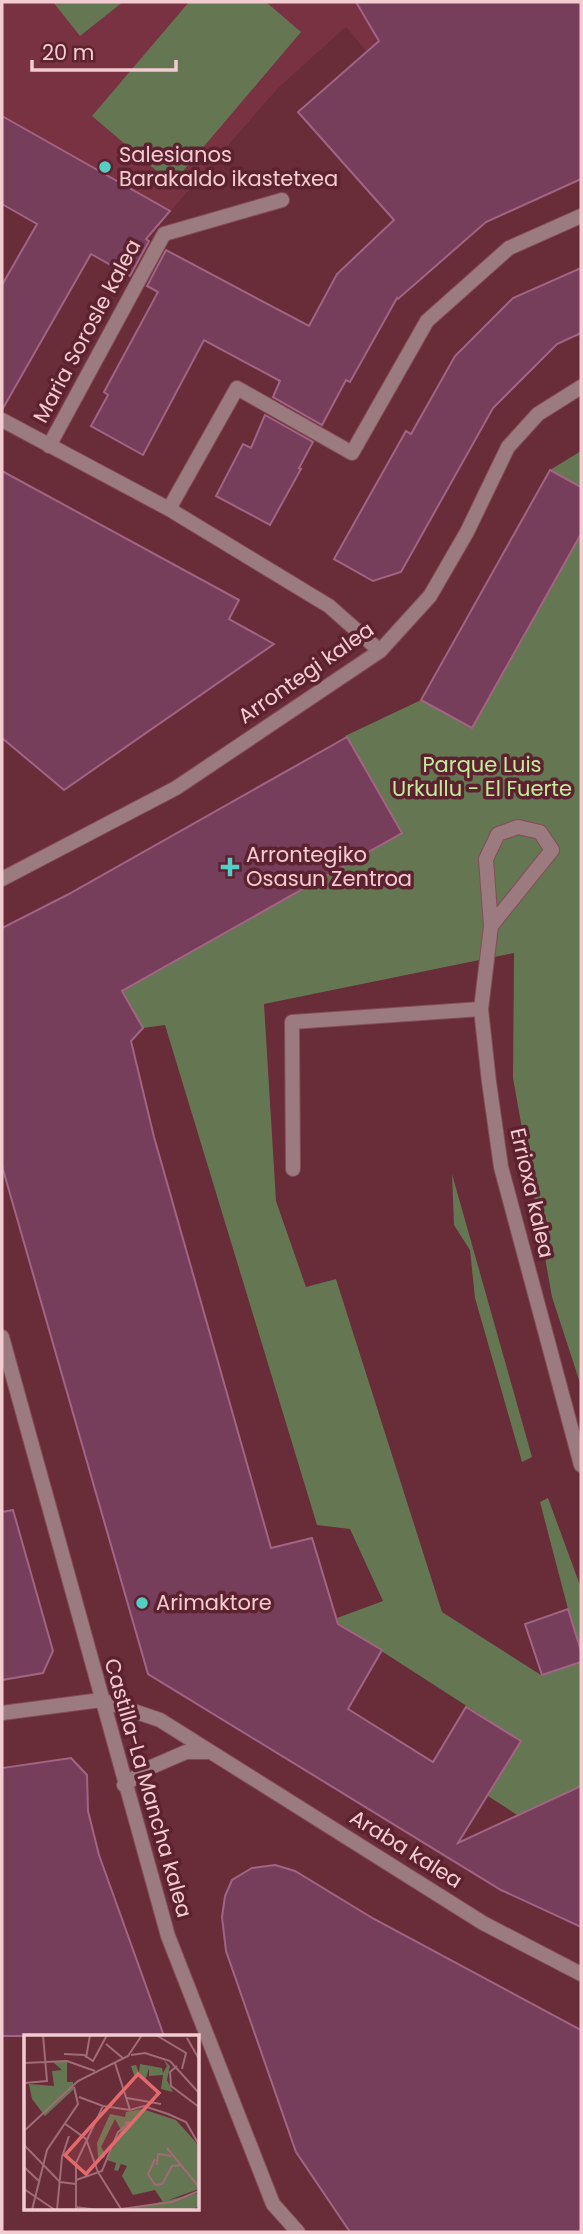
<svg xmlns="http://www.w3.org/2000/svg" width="583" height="2234" font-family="Poppins,sans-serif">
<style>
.built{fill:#783241}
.green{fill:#657652}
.building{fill:#773e5b;stroke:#a16482;stroke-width:2}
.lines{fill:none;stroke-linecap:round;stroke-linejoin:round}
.service-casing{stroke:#854c57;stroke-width:16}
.pedestrian-casing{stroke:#854c57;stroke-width:16}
.minor-casing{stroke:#854c57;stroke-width:16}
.service{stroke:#9b7b7f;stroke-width:14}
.pedestrian{stroke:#9b7b7f;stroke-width:14}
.minor{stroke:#9b7b7f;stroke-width:14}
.poi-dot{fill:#55cec6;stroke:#5d222f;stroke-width:2.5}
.labels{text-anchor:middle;stroke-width:7;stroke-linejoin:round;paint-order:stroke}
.poi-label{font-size:21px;fill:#f3ccd1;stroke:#5d222f;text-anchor:start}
.street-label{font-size:21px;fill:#f3ccd1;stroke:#5d222f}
.park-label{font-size:21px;fill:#c4ea9b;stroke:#5d222f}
.inset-road{fill:none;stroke:#a06c76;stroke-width:2}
.view{fill:#e26a6c;fill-opacity:0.15;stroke:#e26a6c;stroke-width:3.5}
.inset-edge{fill:none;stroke:#f3ccd1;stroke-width:3.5}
</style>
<rect width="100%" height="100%" fill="#692c39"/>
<!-- built -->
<path class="built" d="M 2,2 L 581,2 L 581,63 L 432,130 L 346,27 L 278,88 L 119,270 L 2,204 Z"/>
<!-- green -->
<path class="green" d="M 53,2 L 123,2 L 80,36 Z
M 189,2 L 266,2 L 301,32 L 172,184 L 92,116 Z
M 581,451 L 581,1386 L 552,1297 L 513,1078 L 514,953 L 264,1004 L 276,1201 L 306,1287 L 336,1279 L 442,1612 L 541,1675 L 581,1662 L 581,1786 L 540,1805 L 531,1824 L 488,1796 L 521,1741 L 335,1621 L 337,1618 L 383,1601 L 350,1529 L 317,1525 L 165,1025 L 143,1028 L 122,991 L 401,833 L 345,736 L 421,700 L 550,470 Z
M 452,1174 L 532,1457 L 522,1462 L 475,1298 L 470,1250 L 454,1225 Z
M 548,1498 L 581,1588 L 581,1651 L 568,1609 L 540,1502 Z"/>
<!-- building -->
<path class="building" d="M 356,2 L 581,2 L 581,179 L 486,222 L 398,299 L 397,298 L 350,382 L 346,380 L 322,425 L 273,397 L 280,381 L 204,340 L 143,455 L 91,426 L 108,395 L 104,392 L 158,292 L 147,286 L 166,250 L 309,326 L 337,274 L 394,220 L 298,112 L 379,41 Z
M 2,116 L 170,211 L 146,239 L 149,241 L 130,276 L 91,254 L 2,410 L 2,285 L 37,224 L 2,204 Z
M 581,268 L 581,333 L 557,344 L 493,408 L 401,572 L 373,581 L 334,559 L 406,431 L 411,434 L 455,356 L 513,298 Z
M 265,415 L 313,442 L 299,468 L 301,469 L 270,525 L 216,496 L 243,444 L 251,448 Z
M 550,470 L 581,487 L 581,534 L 472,728 L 421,700 Z
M 2,471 L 239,600 L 229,619 L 274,644 L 64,790 L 2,738 Z
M 347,737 L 402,833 L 122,991 L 143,1028 L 131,1041 L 154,1137 L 271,1548 L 312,1538 L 338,1624 L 382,1650 L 348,1709 L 433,1762 L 466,1707 L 521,1741 L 458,1843 L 581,1786 L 581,1927 L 501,1890 L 148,1674 L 2,1166 L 2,928 L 67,895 Z
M 13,1510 L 53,1651 L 43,1673 L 2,1680 L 2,1512 Z
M 568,1609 L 581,1651 L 581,1662 L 542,1675 L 525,1624 Z
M 71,1758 L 87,1775 L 88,1811 L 99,1855 L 164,2036 L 2,2036 L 2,1768 Z
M 275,1865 L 295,1871 L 374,1919 L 581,2030 L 581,2232 L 350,2232 L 296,2152 L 226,1951 L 222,1917 L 225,1896 L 232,1880 L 252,1868 Z"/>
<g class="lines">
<defs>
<path id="service" d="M 293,1169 L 292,1022 L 481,1009"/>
<path id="pedestrian" d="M 49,446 L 164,234 L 282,200
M 169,509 L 237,388 L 352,453 L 427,321 L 509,248 L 581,216"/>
<path id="minor" d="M 2,420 L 169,509 L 329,606 L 380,651
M 2,879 L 176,788 L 380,651 L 430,596 L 467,532 L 508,447 L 538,414 L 581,387
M 491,926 L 552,850 L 540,832 L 518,827 L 498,834 L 486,859 L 491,926 L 481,1009 L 489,1082 L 501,1167 L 581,1465
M 2,1337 L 168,1936 L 273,2204 L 298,2232
M 2,1713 L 101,1700 L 160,1720 L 483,1923 L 581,1974
M 124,1785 L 149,1768 L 186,1752 L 210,1752"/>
</defs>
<!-- service casing -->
<use href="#service" class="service-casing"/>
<!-- pedestrian casing -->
<use href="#pedestrian" class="pedestrian-casing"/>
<!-- minor casing -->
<use href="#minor" class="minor-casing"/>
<!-- service -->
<use href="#service" class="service"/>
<!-- pedestrian -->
<use href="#pedestrian" class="pedestrian"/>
<!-- minor -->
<use href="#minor" class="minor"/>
</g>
<!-- markers -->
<g class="poi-dot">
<circle cx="105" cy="167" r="7"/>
<path d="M226.5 856.5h7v7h7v7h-7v7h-7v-7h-7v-7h7z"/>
<circle cx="142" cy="1603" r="7"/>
</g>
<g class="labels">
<!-- poi labels -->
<g class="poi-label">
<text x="119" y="162">Salesianos<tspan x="119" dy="24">Barakaldo ikastetxea</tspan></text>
<text x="246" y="862">Arrontegiko<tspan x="246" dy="24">Osasun Zentroa</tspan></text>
<text x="156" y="1610">Arimaktore</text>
</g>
<!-- street labels -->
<g class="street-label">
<text transform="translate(87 331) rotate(-62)" y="7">Maria Sorosle kalea</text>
<text transform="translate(306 673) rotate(-35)" y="7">Arrontegi kalea</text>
<text transform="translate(532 1193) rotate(77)" y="7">Errioxa kalea</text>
<text transform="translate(148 1788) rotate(74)" y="7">Castilla-La Mancha kalea</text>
<text transform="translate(406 1849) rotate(32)" y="7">Araba kalea</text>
</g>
<!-- park labels -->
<g class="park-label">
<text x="482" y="772">Parque Luis<tspan x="482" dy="24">Urkullu - El Fuerte</tspan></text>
</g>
</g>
<!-- overview -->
<g transform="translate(24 2035)">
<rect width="175" height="175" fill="#692c39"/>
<path d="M 140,25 L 146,31 L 143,45 L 149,57 L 137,54 L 139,40 L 125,41 L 125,33 L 122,43 L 110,40 L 107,31 L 112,30 L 115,38 L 116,29 L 138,33 L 139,38 L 143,31 ZM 29,27 L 43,27 L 43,47 L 49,47 L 49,55 L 21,81 L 8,64 L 5,49 L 30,51 L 28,36 L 38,35 ZM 118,74 L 152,85 L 170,105 L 175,112 L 175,154 L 139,167 L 131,155 L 109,160 L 98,141 L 103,131 L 97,129 L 94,136 L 90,135 L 92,128 L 83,125 L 97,95 L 91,84 L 77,112 L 81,118 L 85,111 L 80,123 L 74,122 L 73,108 L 86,79 L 101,82 L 102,77 ZM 175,158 L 175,171 L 168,175 L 102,175 Z" fill="#657652"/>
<path class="inset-road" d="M 132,0 L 162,18 L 158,34M 163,3 L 175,24M 82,9 L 100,24M 40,19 L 60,20 L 69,26 L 83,0M 107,20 L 121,18 L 146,26 L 175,58M 62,23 L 66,0M 0,28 L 43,26 L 71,36M 91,28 L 106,75M 153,31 L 146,37 L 147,51 L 175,72M 0,48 L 23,46 L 19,0M 55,62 L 79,71 L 106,75 L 120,71 L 144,79 L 162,87 L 175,110M 103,63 L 137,69M 40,88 L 62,104 L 74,137 L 97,174M 0,96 L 54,46 L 104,21 L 118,0M 0,110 L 36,147 L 52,149M 143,113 L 175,152M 131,124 L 124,139 L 131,150 L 138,149 L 148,131 L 157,130M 133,130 L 134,119 L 147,121M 0,132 L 16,147M 52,145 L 78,136 L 94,97 L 106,87 L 101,88M 0,154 L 31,175M 52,172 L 73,175M 97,174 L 148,167 L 175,156M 8,175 L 23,115 L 54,69 L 50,52M 33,175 L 38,122 L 45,101M 52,175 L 52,128 L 79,71"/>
<path class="view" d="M 114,39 L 135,58 L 62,139 L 41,120 Z"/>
<rect width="175" height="175" class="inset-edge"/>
</g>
<!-- border -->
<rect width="583" height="2234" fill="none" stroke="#f3ccd1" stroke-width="7"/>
<!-- scale -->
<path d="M32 60v10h144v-10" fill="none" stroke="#f3ccd1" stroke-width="3.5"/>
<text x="42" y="60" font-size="21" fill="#f3ccd1" stroke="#5d222f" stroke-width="5" paint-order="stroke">20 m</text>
</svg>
